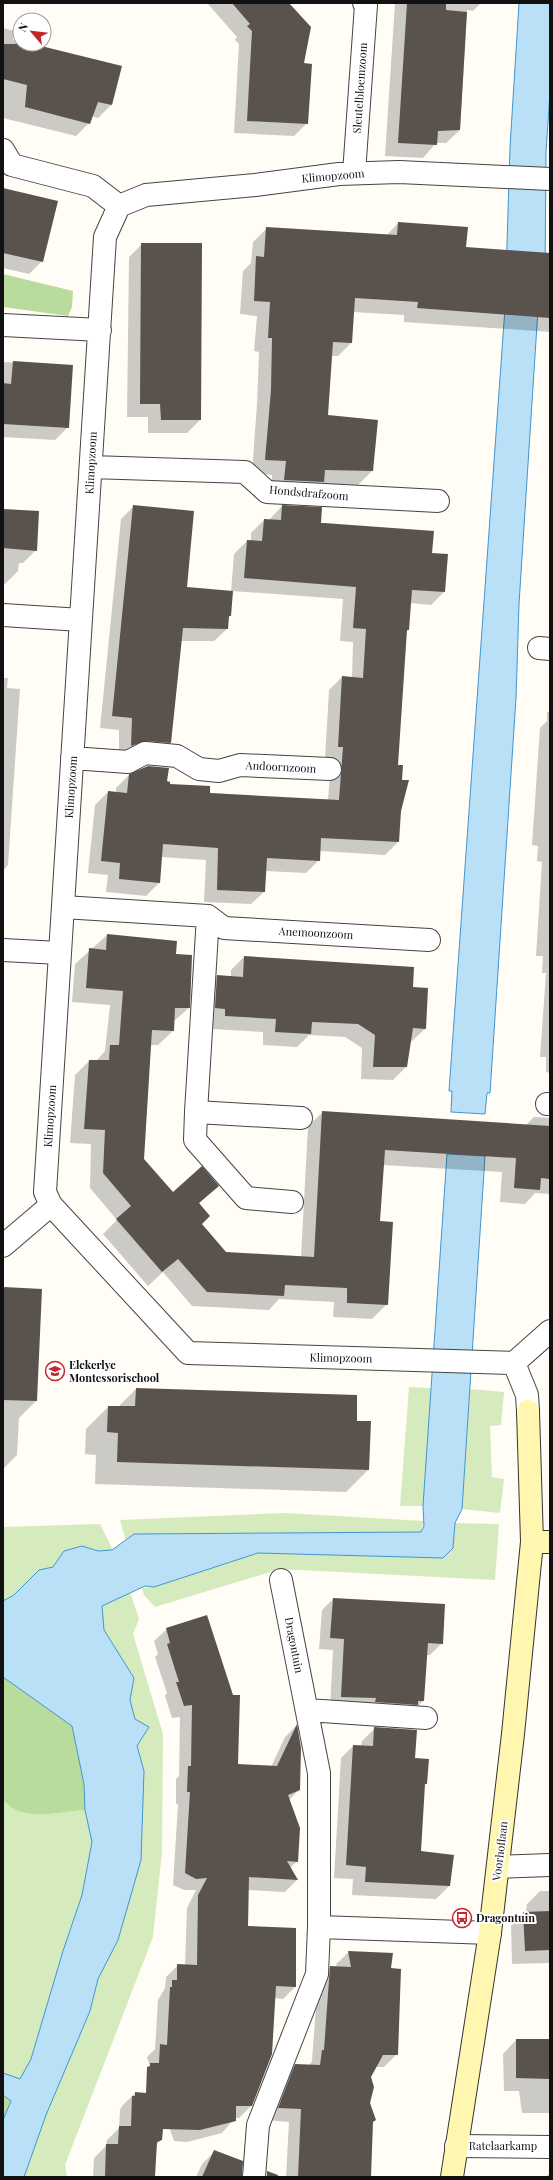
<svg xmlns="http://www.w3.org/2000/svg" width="553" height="2180" font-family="'Playfair Display',serif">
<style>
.green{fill:#d5ebbd}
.forest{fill:#b9dc9c}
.water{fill:#b9e0f7;stroke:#3f96cf}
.shadow{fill:#0003}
.building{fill:#5a524d}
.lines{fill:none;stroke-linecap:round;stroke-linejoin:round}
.street-casing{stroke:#444;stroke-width:24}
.secondary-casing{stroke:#333;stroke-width:24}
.street{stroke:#fff;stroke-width:22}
.secondary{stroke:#fff6b0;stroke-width:22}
.labels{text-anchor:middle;stroke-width:4;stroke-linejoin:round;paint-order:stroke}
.street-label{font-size:11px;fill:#111;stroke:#fff}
.poi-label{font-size:11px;font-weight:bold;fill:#111;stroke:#fff;text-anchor:start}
</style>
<rect width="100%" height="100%" fill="#fffdf5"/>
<!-- green -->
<path class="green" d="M 409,1387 L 431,1388 L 423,1506 L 400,1506 Z
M 470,1389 L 504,1392 L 501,1425 L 490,1426 L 492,1477 L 504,1479 L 500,1513 L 462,1509 Z
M 285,1513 L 424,1521 L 421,1532 L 134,1534 L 126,1541 L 120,1520 Z
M 455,1523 L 499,1524 L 495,1580 L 280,1569 L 155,1607 L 144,1595 L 142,1588 L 154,1587 L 258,1553 L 443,1558 L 453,1548 Z
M 100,1524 L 113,1550 L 98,1551 L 82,1546 L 64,1551 L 53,1567 L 39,1570 L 14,1595 L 3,1601 L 3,1527 Z
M 130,1592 L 139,1619 L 133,1634 L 163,1734 L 162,1852 L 153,1937 L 65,2165 L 67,2177 L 24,2177 L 46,2115 L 90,2011 L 98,1979 L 118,1940 L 144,1771 L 137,1746 L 135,1719 L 130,1700 L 134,1678 L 104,1630 L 102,1606 Z
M 3,1800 C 22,1823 58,1812 85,1810 L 92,1842 L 82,1895 L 63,1951 L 31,2059 L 20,2079 L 3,2073 Z"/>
<!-- forest -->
<path class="forest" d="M 3,274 L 73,291 L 72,307 L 68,316 L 3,307 Z
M 3,1677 L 72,1726 L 84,1784 L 85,1810 C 58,1812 22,1823 3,1800 Z
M 3,2095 L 11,2101 L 3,2120 Z"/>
<!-- water -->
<path class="water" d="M 519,3 L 550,3 L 550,93 L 546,151 L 545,278 L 506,276 L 510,147 Z
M 505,308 L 538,309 L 519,604 L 516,698 L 490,1093 L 487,1093 L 485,1114 L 451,1112 L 452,1091 L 449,1091 Z
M 447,1154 L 485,1156 L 462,1509 L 455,1523 L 453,1548 L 443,1558 L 258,1553 L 154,1587 L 145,1586 L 102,1606 L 104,1630 L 134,1678 L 130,1700 L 135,1719 L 149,1727 L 137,1746 L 144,1771 L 141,1860 L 118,1940 L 98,1979 L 90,2011 L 46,2115 L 24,2177 L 3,2177 L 3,2120 L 11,2101 L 3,2095 L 3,2073 L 20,2079 L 31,2059 L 63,1951 L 82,1895 L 92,1842 L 85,1810 L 84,1784 L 72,1726 L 3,1677 L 3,1601 L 14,1595 L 39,1570 L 53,1567 L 64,1551 L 82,1546 L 98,1551 L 112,1550 L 134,1534 L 421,1532 L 424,1526 L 423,1506 Z"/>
<!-- shadow -->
<path class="shadow" d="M 207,3 L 288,3 L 303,64 L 307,123 L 294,136 L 234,133 L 239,44 L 235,40 L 237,37 Z
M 395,3 L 481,3 L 473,11 L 467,10 L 460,130 L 446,143 L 436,143 L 423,158 L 385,156 Z
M 3,28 L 15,31 L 13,40 L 20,42 L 20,44 L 29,44 L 121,67 L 111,105 L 98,118 L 91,116 L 89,123 L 76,136 L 3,118 Z
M 3,189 L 42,261 L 29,274 L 3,268 Z
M 398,223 L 465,248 L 550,255 L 550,332 L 404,322 L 404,315 L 353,312 L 351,343 L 338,356 L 331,356 L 327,416 L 372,471 L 358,485 L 321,484 L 309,496 L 271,494 L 272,475 L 252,473 L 257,404 L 259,352 L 254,351 L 257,316 L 240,314 L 243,271 L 251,263 L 253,242 L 267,228 L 387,235 Z
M 142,244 L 200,420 L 187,433 L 148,433 L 148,417 L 127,417 L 129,257 Z
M 3,362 L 72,366 L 68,427 L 55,440 L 3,437 Z
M 134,506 L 186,588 L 231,592 L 234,554 L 247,541 L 251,541 L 251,533 L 264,520 L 269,520 L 282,506 L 320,523 L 431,554 L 446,555 L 444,592 L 431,605 L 410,603 L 408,630 L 405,633 L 397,766 L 400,811 L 398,842 L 385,855 L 320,851 L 319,860 L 306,873 L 265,871 L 264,892 L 251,904 L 204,902 L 206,860 L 161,857 L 159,883 L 146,896 L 106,892 L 108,875 L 88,873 L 95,805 L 108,792 L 116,793 L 116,788 L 129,775 L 209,793 L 328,801 L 331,759 L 325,759 L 329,690 L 342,677 L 352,678 L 353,642 L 340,641 L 343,599 L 232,591 L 230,616 L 228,618 L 227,629 L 214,641 L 180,641 L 170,742 L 157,755 L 119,758 L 119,730 L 100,728 L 121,519 Z
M 3,510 L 36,550 L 23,563 L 19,563 L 18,571 L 5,584 L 3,584 Z
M 3,678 L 8,678 L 7,688 L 20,689 L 8,865 L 3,871 Z
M 550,710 L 550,1073 L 546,1072 L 546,1057 L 540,1057 L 546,973 L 542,973 L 543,956 L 536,956 L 542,862 L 537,861 L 538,846 L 532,845 L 540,728 L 547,721 L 547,713 Z
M 107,935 L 175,955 L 189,1008 L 173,1022 L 173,1031 L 158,1045 L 150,1045 L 143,1159 L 173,1193 L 217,1186 L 198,1204 L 201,1225 L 225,1253 L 301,1257 L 308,1126 L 323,1112 L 526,1125 L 534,1117 L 550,1118 L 550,1194 L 535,1193 L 525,1204 L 500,1202 L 502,1172 L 383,1165 L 379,1222 L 387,1304 L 372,1319 L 333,1317 L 334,1302 L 279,1299 L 269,1310 L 192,1306 L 163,1272 L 148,1286 L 103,1234 L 117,1220 L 90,1188 L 91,1144 L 70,1143 L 75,1075 L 89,1061 L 97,1060 L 105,1051 L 110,1005 L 72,1002 L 75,964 Z
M 244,957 L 412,988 L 425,1029 L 412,1041 L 410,1041 L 406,1067 L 393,1080 L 361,1079 L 362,1048 L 345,1037 L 309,1035 L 297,1047 L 263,1045 L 263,1032 L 212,1029 L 213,1021 L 202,1021 L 204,989 L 217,976 L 231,977 L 231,970 Z
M 4,1288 L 40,1290 L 36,1401 L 19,1418 L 17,1455 L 3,1469 Z
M 136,1389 L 356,1422 L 368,1470 L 346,1492 L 95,1484 L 96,1455 L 85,1454 L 86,1429 L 108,1407 L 118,1407 Z
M 333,1599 L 442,1643 L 430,1655 L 426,1655 L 423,1701 L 412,1712 L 330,1708 L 333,1650 L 319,1649 L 322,1610 Z
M 167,1629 L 237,1765 L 271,1767 L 285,1737 L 296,1726 L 300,1748 L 299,1790 L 289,1800 L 297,1861 L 290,1868 L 297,1880 L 285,1892 L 248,1890 L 247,1927 L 295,1987 L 283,1999 L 274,1998 L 251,2106 L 239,2118 L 235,2118 L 222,2133 L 187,2142 L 174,2141 L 165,2115 L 161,2140 L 155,2146 L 154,2177 L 93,2177 L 94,2158 L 106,2146 L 107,2140 L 119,2128 L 120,2110 L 122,2106 L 135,2093 L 159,2095 L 147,2057 L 155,2049 L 158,2000 L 165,1988 L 166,1977 L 178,1965 L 185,1965 L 187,1908 L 196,1890 L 184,1890 L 173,1885 L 178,1804 L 176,1804 L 176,1779 L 179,1776 L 180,1717 L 172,1718 L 165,1696 L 167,1693 L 155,1657 L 158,1654 L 154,1641 Z
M 375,1728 L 414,1759 L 426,1784 L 423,1786 L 420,1852 L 449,1886 L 436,1899 L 352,1895 L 353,1879 L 334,1878 L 341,1758 L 353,1746 L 361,1746 L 362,1741 Z
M 540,1891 L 550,1891 L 550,1963 L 512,1964 L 511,1926 L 526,1913 L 527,1904 Z
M 349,1952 L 390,1969 L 397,2054 L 384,2067 L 375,2067 L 370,2077 L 369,2103 L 372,2122 L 369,2177 L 286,2177 L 289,2122 L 266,2120 L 283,2078 L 296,2065 L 309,2066 L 312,2061 L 318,1980 L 330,1967 L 337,1967 L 336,1964 Z
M 516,2040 L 550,2040 L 550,2113 L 522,2113 L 519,2091 L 504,2091 L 503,2054 Z
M 215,2151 L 233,2177 L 196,2177 L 202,2164 Z
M 550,2173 L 550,2177 L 546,2177 Z"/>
<!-- building -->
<path class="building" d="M 232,3 L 289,3 L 311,27 L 304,63 L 312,64 L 308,124 L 247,121 L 252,31 L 247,26 L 250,24 Z
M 407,3 L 446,3 L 446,10 L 467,12 L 460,130 L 438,131 L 437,145 L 398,143 Z
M 3,44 L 33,44 L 122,66 L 112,105 L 98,102 L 90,124 L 25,107 L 27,85 L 3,79 Z
M 3,188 L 58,201 L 43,262 L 3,253 Z
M 398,222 L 468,227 L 466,247 L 550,253 L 550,318 L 417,308 L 418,302 L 355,298 L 352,343 L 333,342 L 328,415 L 378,420 L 373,471 L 325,470 L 324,482 L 284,480 L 286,461 L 265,460 L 271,390 L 272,338 L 268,338 L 270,302 L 254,301 L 256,256 L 264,257 L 266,227 L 397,235 Z
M 141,243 L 202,243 L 201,420 L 161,420 L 160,404 L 140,404 Z
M 13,361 L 73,365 L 69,428 L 3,424 L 3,383 L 11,384 Z
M 133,505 L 194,511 L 187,587 L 233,591 L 231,616 L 229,616 L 228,629 L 183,628 L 171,743 L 146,741 L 131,746 L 132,718 L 112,716 Z
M 282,505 L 322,507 L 321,523 L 324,523 L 434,531 L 432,553 L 448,554 L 445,592 L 412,590 L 409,630 L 407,630 L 398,765 L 403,765 L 402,780 L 409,780 L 401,811 L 399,842 L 321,838 L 320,861 L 267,858 L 265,892 L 217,890 L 218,848 L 163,844 L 160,883 L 119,879 L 120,863 L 101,861 L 108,791 L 127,793 L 129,774 L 148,766 L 169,768 L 167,781 L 170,782 L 170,784 L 210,786 L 210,793 L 339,800 L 343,747 L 338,747 L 342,676 L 363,678 L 366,629 L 353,628 L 356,587 L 244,578 L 247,540 L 262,541 L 264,519 L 281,520 Z
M 3,509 L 39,511 L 37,551 L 3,548 Z
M 107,934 L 177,941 L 176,954 L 192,955 L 190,1008 L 175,1008 L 174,1031 L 152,1030 L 144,1159 L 173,1192 L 202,1166 L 219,1186 L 199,1203 L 210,1216 L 202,1224 L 226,1252 L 314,1257 L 322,1111 L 550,1126 L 550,1179 L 541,1178 L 540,1190 L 514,1188 L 516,1158 L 385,1150 L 380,1221 L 393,1222 L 388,1305 L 347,1303 L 347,1288 L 285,1285 L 284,1296 L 207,1292 L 178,1259 L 162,1272 L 116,1219 L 131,1206 L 103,1173 L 105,1130 L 84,1129 L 89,1060 L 109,1060 L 110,1045 L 119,1045 L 123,991 L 86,988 L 89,948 L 106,950 Z
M 244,956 L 414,967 L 413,987 L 428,988 L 426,1029 L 413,1028 L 407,1067 L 373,1067 L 375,1035 L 358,1024 L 312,1022 L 311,1034 L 275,1032 L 276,1019 L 225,1016 L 225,1009 L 215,1008 L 217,975 L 243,977 Z
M 4,1287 L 42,1289 L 37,1401 L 3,1400 Z
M 136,1388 L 357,1395 L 357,1421 L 371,1421 L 369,1470 L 117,1462 L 118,1433 L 107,1432 L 108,1406 L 135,1406 Z
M 333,1598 L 445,1604 L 443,1644 L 428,1643 L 424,1701 L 418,1701 L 418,1705 L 375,1702 L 376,1698 L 341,1697 L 344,1639 L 330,1638 Z
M 207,1615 L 233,1695 L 240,1695 L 238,1764 L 277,1766 L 297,1724 L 301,1748 L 300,1790 L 288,1795 L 300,1828 L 298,1862 L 287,1861 L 298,1880 L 249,1877 L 248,1926 L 296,1928 L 296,1987 L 276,1986 L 272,2054 L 252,2106 L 236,2106 L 236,2121 L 200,2130 L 163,2129 L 162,2140 L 157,2142 L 155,2177 L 105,2177 L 106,2144 L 118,2144 L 119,2126 L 131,2126 L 132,2096 L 135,2096 L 135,2092 L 146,2093 L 147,2067 L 150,2066 L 150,2063 L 159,2063 L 160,2044 L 167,2045 L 170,1987 L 172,1987 L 172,1980 L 177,1980 L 177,1964 L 197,1965 L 198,1895 L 207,1878 L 196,1879 L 185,1873 L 190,1792 L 187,1792 L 188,1766 L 191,1766 L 192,1705 L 184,1706 L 176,1682 L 179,1682 L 167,1644 L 170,1643 L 166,1628 Z
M 374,1727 L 417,1730 L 415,1758 L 429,1759 L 427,1784 L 425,1784 L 421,1851 L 454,1855 L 450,1886 L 365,1882 L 366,1867 L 346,1865 L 353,1745 L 373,1746 Z
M 550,1911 L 550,1950 L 525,1951 L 523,1912 Z
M 348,1951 L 393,1953 L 391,1968 L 401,1969 L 398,2055 L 383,2055 L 371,2077 L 374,2087 L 370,2103 L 376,2120 L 373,2122 L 371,2177 L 298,2177 L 301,2109 L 278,2108 L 295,2064 L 320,2065 L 322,2050 L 324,2050 L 330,1966 L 351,1967 Z
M 516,2039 L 550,2039 L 550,2079 L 516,2078 Z
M 214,2150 L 243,2161 L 242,2177 L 202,2177 Z
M 267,2171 L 278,2175 L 278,2177 L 267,2177 Z"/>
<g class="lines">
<defs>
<path id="street" d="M 3,150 L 12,165 L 93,186 L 119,206
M 354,173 L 366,5 L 364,3
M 3,325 L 100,330
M 91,467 L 245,472 L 267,492 L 438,501
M 3,615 L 81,620
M 539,648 L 550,649
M 72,758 L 128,762 L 145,753 L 177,756 L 199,769 L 219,771 L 240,765 L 330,769
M 63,907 L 208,916 L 196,1112 L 301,1118
M 208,916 L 224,928 L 429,940
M 3,950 L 59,953
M 547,1104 L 550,1104
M 196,1112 L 195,1140 L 246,1198 L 292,1202
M 3,1246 L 51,1205
M 514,1363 L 550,1331
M 528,1411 L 527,1395 L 514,1363 L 188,1353 L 51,1205 L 45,1192 L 105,237 L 119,206 L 146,195 L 255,185 L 339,174 L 399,172 L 550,179
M 281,1580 L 319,1773 L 319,1927 L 490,1933
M 307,1710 L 426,1718
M 498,1867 L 550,1865
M 456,2146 L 550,2147
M 254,2177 L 258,2125 L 317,1974 L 319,1927"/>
<path id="secondary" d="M 528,1411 L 532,1542
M 452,2177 L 490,1933 L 513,1734 L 532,1542 L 550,1542"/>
</defs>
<!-- street casing -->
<use href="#street" class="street-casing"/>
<!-- secondary casing -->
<use href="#secondary" class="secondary-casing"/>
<!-- street -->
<use href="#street" class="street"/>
<!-- secondary -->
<use href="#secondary" class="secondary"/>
</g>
<!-- icons -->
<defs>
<symbol id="school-ring" viewBox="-11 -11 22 22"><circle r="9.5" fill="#fff" stroke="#c4262e" stroke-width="1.5"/><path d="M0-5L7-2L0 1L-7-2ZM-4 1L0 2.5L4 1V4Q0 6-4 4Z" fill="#c4262e"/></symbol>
<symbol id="bus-ring" viewBox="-11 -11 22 22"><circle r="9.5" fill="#fff" stroke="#c4262e" stroke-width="1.5"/><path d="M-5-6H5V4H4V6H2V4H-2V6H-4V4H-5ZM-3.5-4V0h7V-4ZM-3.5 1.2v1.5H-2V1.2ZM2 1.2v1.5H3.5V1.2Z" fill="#c4262e"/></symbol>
</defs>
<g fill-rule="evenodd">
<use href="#school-ring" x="44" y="1360" width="22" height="22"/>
<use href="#bus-ring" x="451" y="1907" width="22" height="22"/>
</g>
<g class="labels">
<!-- street labels -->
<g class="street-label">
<text transform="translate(360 88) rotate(-86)" y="4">Sleutelbloemzoom</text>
<text transform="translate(333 176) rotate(-5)" y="4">Klimopzoom</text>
<text transform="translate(91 463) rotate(-87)" y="4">Klimopzoom</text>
<text transform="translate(309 493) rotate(5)" y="4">Hondsdrafzoom</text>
<text transform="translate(281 767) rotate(3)" y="4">Andoornzoom</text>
<text transform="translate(71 787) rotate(-86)" y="4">Klimopzoom</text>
<text transform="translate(316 933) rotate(3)" y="4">Anemoonzoom</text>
<text transform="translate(50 1116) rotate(-86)" y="4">Klimopzoom</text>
<text transform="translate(341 1358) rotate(1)" y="4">Klimopzoom</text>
<text transform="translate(294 1645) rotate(79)" y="4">Dragontuin</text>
<text transform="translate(500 1851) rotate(-83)" y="4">Voorhoflaan</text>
<text x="503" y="2150">Ratelaarkamp</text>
</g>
<!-- poi labels -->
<g class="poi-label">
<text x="69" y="1369">Elckerlyc<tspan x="69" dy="13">Montessorischool</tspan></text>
<text x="476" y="1922">Dragontuin</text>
</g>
</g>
<!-- border -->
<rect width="553" height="2180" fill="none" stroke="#111111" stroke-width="8"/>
<!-- north arrow -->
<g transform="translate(32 32) rotate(298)"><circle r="19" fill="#ffffff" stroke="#a0a0a0"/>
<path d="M0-3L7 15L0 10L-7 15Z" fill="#c4262e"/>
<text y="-6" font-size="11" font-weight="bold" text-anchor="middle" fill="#111111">N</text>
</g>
</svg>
